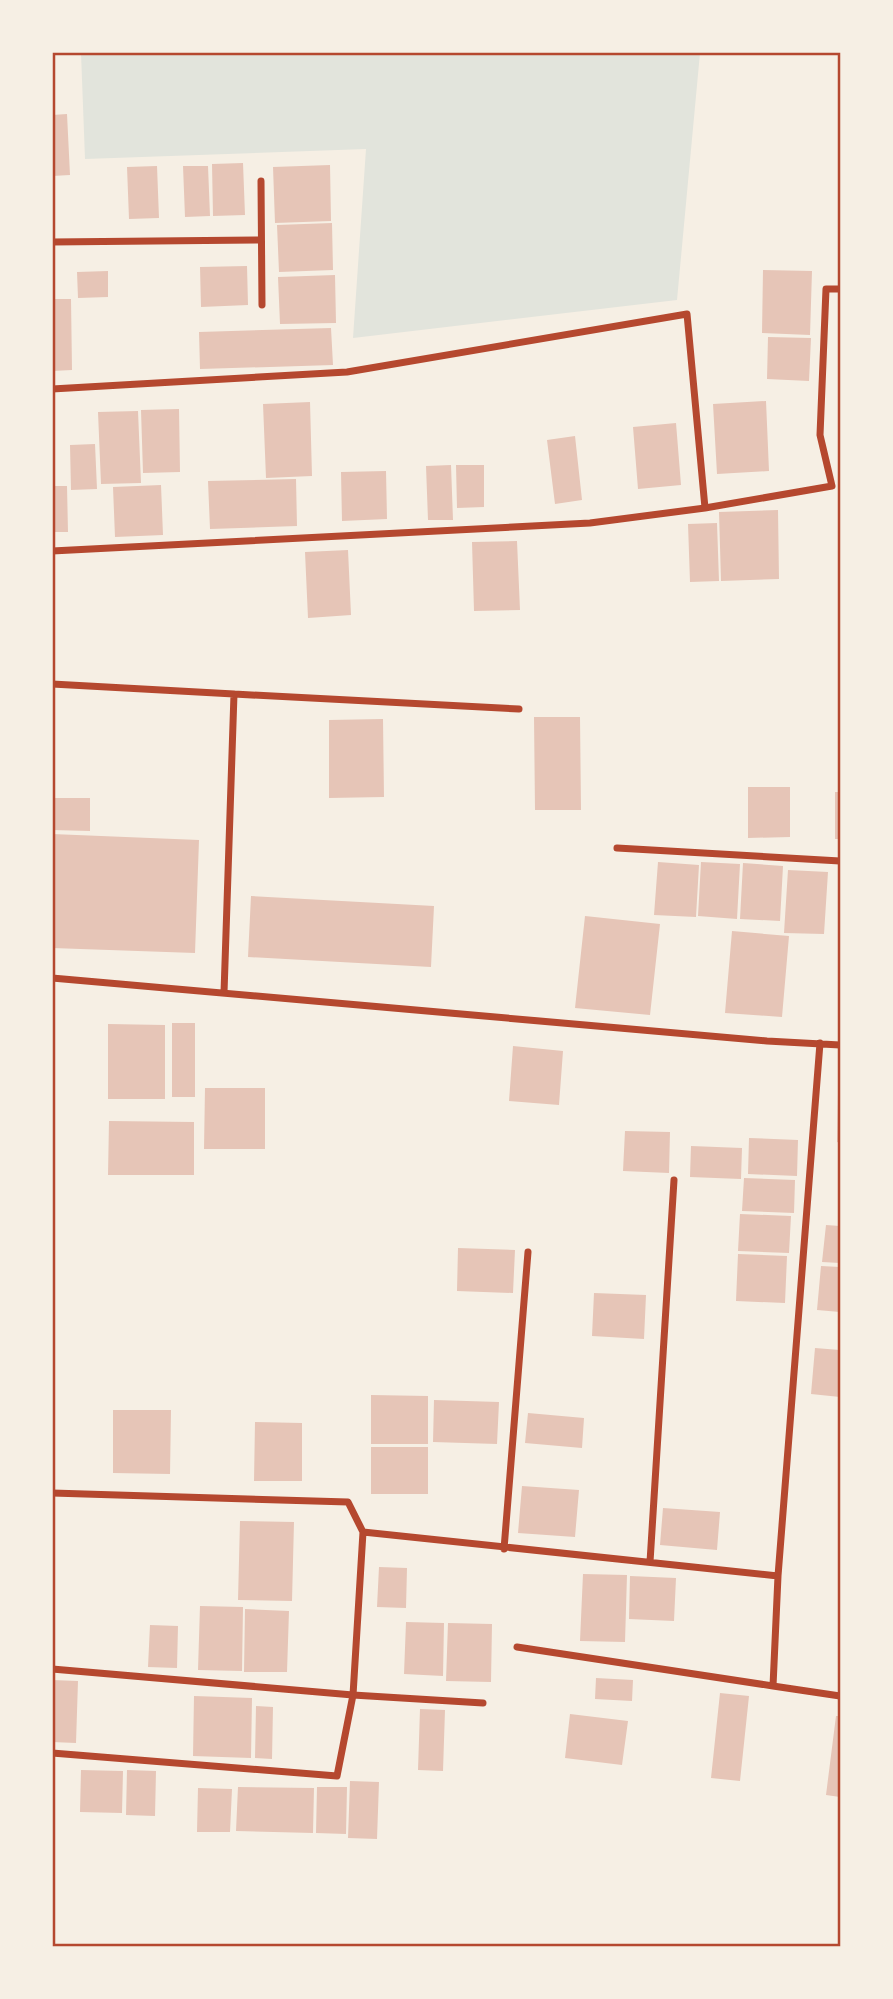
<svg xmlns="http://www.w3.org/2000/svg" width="893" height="1999" font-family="Quicksand,sans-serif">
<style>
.green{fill:#e2e4dc}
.building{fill:#e6c5b7}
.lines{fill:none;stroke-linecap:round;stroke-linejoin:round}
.minor{stroke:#b5482f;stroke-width:7}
.neatline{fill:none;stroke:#b5482f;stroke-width:2.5}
</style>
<rect width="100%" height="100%" fill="#f6efe4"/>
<!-- green -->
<path class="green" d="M 81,53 L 700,53 L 677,300 L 353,338 L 366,149 L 85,159 Z"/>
<!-- building -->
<path class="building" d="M 67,114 L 70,175 L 52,176 L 52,115 Z
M 243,163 L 245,215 L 213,216 L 212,164 Z
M 330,165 L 331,221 L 275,223 L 273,167 Z
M 157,166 L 159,218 L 129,219 L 127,167 Z
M 183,166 L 208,166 L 210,216 L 185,217 Z
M 332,223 L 333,270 L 279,272 L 277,225 Z
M 247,266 L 248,305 L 201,307 L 200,267 Z
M 763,270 L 812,271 L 810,335 L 762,333 Z
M 108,271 L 108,297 L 78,298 L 77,272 Z
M 335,275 L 336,323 L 280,324 L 278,277 Z
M 52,299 L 71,299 L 72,370 L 52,371 Z
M 331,328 L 333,365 L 200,369 L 199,332 Z
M 768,337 L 811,338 L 809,381 L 767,379 Z
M 766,401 L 769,471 L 717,474 L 713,404 Z
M 310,402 L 312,476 L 266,478 L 263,404 Z
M 179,409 L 180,472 L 143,473 L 141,410 Z
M 138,411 L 141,483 L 101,484 L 98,412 Z
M 676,423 L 681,485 L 638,489 L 633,427 Z
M 575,436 L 582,500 L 555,504 L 547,440 Z
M 95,444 L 97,489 L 71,490 L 70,445 Z
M 451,465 L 453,520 L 428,520 L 426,466 Z
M 456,465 L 484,465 L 484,507 L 457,508 Z
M 386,471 L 387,519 L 342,521 L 341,472 Z
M 296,479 L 297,526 L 210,529 L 208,481 Z
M 161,485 L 163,535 L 115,537 L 113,487 Z
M 52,486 L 67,486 L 68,532 L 52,532 Z
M 778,510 L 779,579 L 721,581 L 719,512 Z
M 717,523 L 719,581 L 690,582 L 688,524 Z
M 517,541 L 520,610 L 474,611 L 472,542 Z
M 348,550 L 351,615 L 308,618 L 305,552 Z
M 534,717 L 580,717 L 581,810 L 535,810 Z
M 383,719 L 384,797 L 329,798 L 329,720 Z
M 748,787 L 790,787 L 790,837 L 748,838 Z
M 835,792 L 840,792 L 840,839 L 835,839 Z
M 52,798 L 90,798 L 90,831 L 52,830 Z
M 52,834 L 199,840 L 195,953 L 52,948 Z
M 658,862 L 699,865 L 696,917 L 654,915 Z
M 701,862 L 740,864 L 737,919 L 698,916 Z
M 743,863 L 783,866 L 780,921 L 740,919 Z
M 788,870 L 828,872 L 824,934 L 784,933 Z
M 251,896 L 434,906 L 431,967 L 248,957 Z
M 585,916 L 660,924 L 650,1015 L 575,1008 Z
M 732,931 L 789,936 L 782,1017 L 725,1013 Z
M 172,1023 L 195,1023 L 195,1097 L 172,1097 Z
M 108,1024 L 165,1025 L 165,1099 L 108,1099 Z
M 513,1046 L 563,1051 L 559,1105 L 509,1101 Z
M 205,1088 L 265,1088 L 265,1149 L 204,1149 Z
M 838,1094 L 840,1094 L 840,1143 L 837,1142 Z
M 109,1121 L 194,1122 L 194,1175 L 108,1175 Z
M 625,1131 L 670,1132 L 669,1173 L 623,1171 Z
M 749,1138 L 798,1140 L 797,1176 L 748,1174 Z
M 691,1146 L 742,1148 L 741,1179 L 690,1177 Z
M 744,1178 L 795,1180 L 794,1213 L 742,1211 Z
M 740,1214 L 791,1216 L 789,1253 L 738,1251 Z
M 826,1225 L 840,1226 L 840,1263 L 822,1262 Z
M 458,1248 L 515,1250 L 513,1293 L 457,1291 Z
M 738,1254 L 787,1256 L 785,1303 L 736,1301 Z
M 821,1266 L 840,1267 L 840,1312 L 817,1310 Z
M 594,1293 L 646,1295 L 644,1339 L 592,1336 Z
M 815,1348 L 840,1350 L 840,1397 L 811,1394 Z
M 371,1395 L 428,1396 L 428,1444 L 371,1444 Z
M 434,1400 L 499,1402 L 497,1444 L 433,1442 Z
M 113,1410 L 171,1410 L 170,1474 L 113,1473 Z
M 528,1413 L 584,1418 L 582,1448 L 525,1443 Z
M 255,1422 L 302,1423 L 302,1481 L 254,1481 Z
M 371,1447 L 428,1447 L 428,1494 L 371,1494 Z
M 522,1486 L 579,1490 L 575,1537 L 518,1533 Z
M 663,1508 L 720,1512 L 717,1550 L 660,1545 Z
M 240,1521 L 294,1522 L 292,1601 L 238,1600 Z
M 379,1567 L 407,1568 L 406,1608 L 377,1607 Z
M 583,1574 L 627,1575 L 625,1642 L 580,1641 Z
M 630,1576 L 676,1578 L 674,1621 L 629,1619 Z
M 200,1606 L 243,1607 L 242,1671 L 198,1670 Z
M 245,1609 L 289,1611 L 287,1672 L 244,1672 Z
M 406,1622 L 444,1623 L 443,1676 L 404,1674 Z
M 448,1623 L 492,1624 L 491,1682 L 446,1681 Z
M 150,1625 L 178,1626 L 177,1668 L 148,1667 Z
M 596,1678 L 633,1680 L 632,1701 L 595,1699 Z
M 52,1680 L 78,1681 L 76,1743 L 52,1742 Z
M 720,1693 L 749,1696 L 740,1781 L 711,1778 Z
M 194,1696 L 252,1698 L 251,1758 L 193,1756 Z
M 256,1706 L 273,1707 L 272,1759 L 255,1758 Z
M 420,1709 L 445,1710 L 443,1771 L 418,1770 Z
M 570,1714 L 628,1721 L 622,1765 L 565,1758 Z
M 836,1716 L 840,1716 L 840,1797 L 826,1795 Z
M 81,1770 L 123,1771 L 122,1813 L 80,1812 Z
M 127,1770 L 156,1771 L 155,1816 L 126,1815 Z
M 350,1781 L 379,1782 L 377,1839 L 348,1838 Z
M 238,1787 L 314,1788 L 313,1833 L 236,1831 Z
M 317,1787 L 347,1787 L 346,1834 L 316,1833 Z
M 198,1788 L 232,1789 L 230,1832 L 197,1832 Z"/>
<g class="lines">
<!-- minor -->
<path class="minor" d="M 261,181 L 262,305
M 52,242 L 261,240
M 52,389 L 347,372 L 687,314 L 705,508
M 832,486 L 820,435 L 826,289 L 840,289
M 52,551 L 590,523 L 705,508 L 832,486
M 52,684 L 234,694 L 224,993
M 234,694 L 519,709
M 617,848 L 840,861
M 52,978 L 767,1041 L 840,1045
M 52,1493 L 348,1502 L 363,1532 L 353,1695 L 52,1669
M 363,1532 L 778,1576
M 504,1549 L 528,1252
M 650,1562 L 674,1180
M 517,1647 L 773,1686 L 778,1576 L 820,1043
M 773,1686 L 840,1696
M 52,1753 L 337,1776 L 353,1695 L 483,1703"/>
</g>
<!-- border -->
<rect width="893" height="1999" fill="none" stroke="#f6efe4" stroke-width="108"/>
<rect x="54" y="54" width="785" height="1891" class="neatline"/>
</svg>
